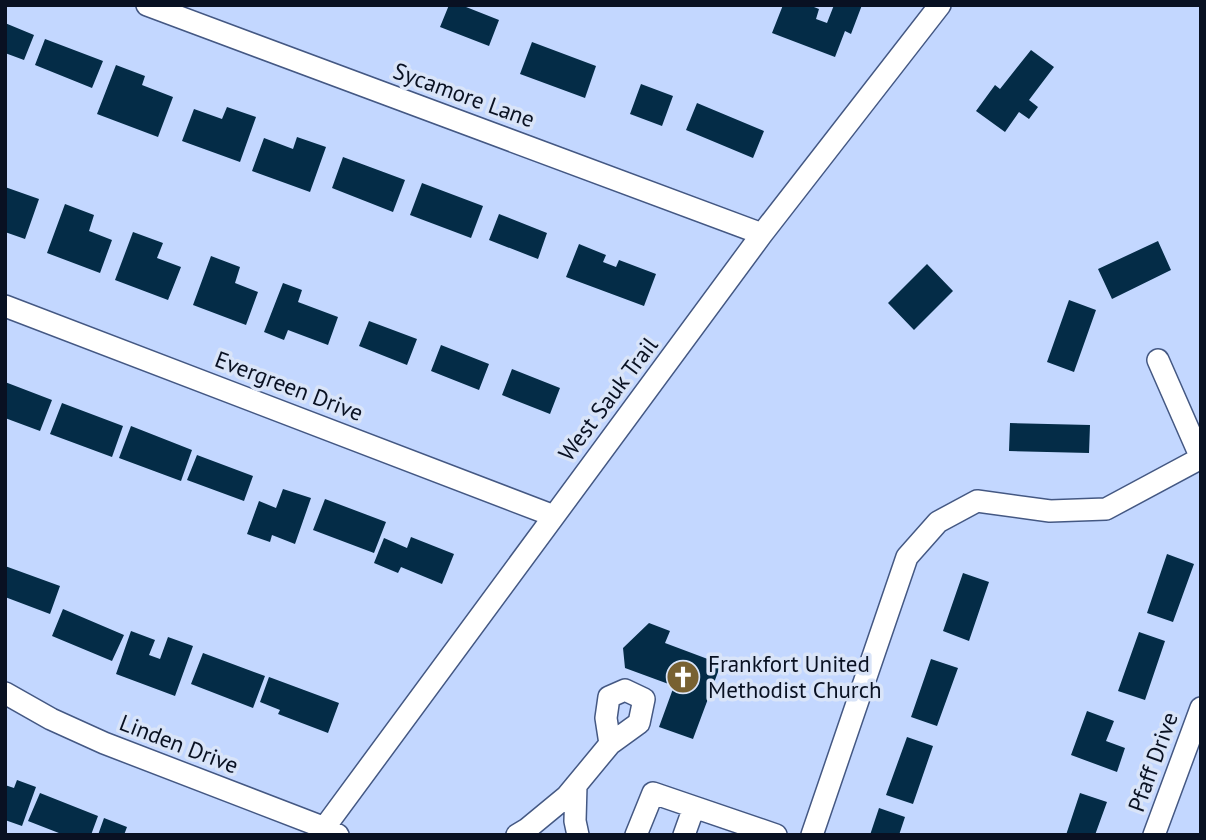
<svg xmlns="http://www.w3.org/2000/svg" width="1206" height="840" font-family="'PT Sans',sans-serif">
<style>
.building{fill:#042c47}
.lines{fill:none;stroke-linecap:round;stroke-linejoin:round}
.minor-casing{stroke:#445883;stroke-width:24}
.minor{stroke:#fff;stroke-width:21}
.labels{text-anchor:middle;stroke-width:7;stroke-linejoin:round;paint-order:stroke}
.street-label{font-size:23px;fill:#091122;stroke:#d9e4f8}
.poi-label{font-size:23px;fill:#091122;stroke:#d9e4f8;text-anchor:start}
</style>
<rect width="100%" height="100%" fill="#c3d7ff"/>
<!-- building -->
<path class="building" d="M 449,5 L 461,5 L 499,20 L 489,46 L 440,27 Z
M 783,5 L 809,5 L 819,9 L 816,19 L 827,23 L 834,5 L 862,5 L 851,34 L 845,31 L 835,57 L 772,33 Z
M 5,23 L 34,35 L 24,60 L 5,53 Z
M 45,39 L 103,61 L 92,88 L 35,65 Z
M 532,42 L 596,66 L 585,98 L 520,74 Z
M 1031,50 L 1054,67 L 1029,100 L 1038,107 L 1029,119 L 1019,112 L 1005,132 L 976,111 L 995,85 L 1000,89 Z
M 116,65 L 145,76 L 142,85 L 173,97 L 158,137 L 97,114 Z
M 641,84 L 673,96 L 662,126 L 630,114 Z
M 697,103 L 764,131 L 753,158 L 686,130 Z
M 227,107 L 256,117 L 240,162 L 182,141 L 194,109 L 222,119 Z
M 297,137 L 326,147 L 310,192 L 252,171 L 264,138 L 293,149 Z
M 343,157 L 405,180 L 393,212 L 332,188 Z
M 422,183 L 483,206 L 471,238 L 410,215 Z
M 5,187 L 39,199 L 25,239 L 5,232 Z
M 65,204 L 94,215 L 89,231 L 112,240 L 100,273 L 47,253 Z
M 499,214 L 547,233 L 538,259 L 489,240 Z
M 133,232 L 163,243 L 157,258 L 181,267 L 168,300 L 115,280 Z
M 1158,241 L 1171,270 L 1112,299 L 1098,269 Z
M 579,244 L 606,255 L 603,262 L 616,267 L 619,260 L 656,274 L 644,306 L 566,277 Z
M 211,256 L 240,267 L 235,283 L 258,292 L 246,325 L 193,305 Z
M 927,264 L 953,291 L 914,330 L 888,303 Z
M 283,283 L 302,290 L 298,302 L 338,317 L 328,345 L 288,330 L 284,340 L 264,332 Z
M 1069,300 L 1096,310 L 1074,372 L 1047,362 Z
M 369,321 L 417,339 L 407,365 L 359,346 Z
M 441,345 L 489,364 L 479,390 L 431,371 Z
M 512,369 L 560,388 L 550,414 L 502,395 Z
M 5,382 L 52,400 L 40,431 L 5,418 Z
M 62,403 L 123,426 L 112,457 L 50,434 Z
M 1010,423 L 1090,425 L 1089,453 L 1009,451 Z
M 131,426 L 192,450 L 181,481 L 119,458 Z
M 197,455 L 253,476 L 244,501 L 187,480 Z
M 283,489 L 311,498 L 295,544 L 272,535 L 270,542 L 247,534 L 259,501 L 276,508 Z
M 325,499 L 386,522 L 374,553 L 313,530 Z
M 411,537 L 454,554 L 442,584 L 401,567 L 398,573 L 374,563 L 384,538 L 407,548 Z
M 1167,554 L 1194,564 L 1173,622 L 1147,613 Z
M 5,566 L 60,586 L 50,614 L 5,597 Z
M 963,573 L 989,582 L 969,641 L 943,631 Z
M 63,609 L 124,635 L 112,661 L 52,636 Z
M 649,623 L 670,631 L 665,643 L 721,664 L 693,739 L 659,727 L 674,686 L 625,668 L 623,648 Z
M 131,631 L 155,640 L 149,655 L 160,659 L 168,637 L 193,646 L 175,696 L 116,674 Z
M 1139,632 L 1165,641 L 1145,700 L 1118,691 Z
M 203,653 L 265,676 L 253,708 L 191,684 Z
M 931,659 L 958,668 L 937,726 L 911,717 Z
M 269,677 L 339,703 L 328,733 L 278,714 L 280,710 L 260,702 Z
M 1087,711 L 1114,721 L 1106,741 L 1125,748 L 1117,772 L 1071,755 Z
M 907,737 L 933,746 L 913,804 L 886,795 Z
M 17,780 L 36,787 L 22,826 L 5,820 L 5,785 L 14,788 Z
M 40,793 L 98,816 L 91,835 L 64,835 L 28,821 Z
M 1080,793 L 1107,802 L 1095,835 L 1066,835 Z
M 879,808 L 905,817 L 899,835 L 870,835 Z
M 104,818 L 127,827 L 124,835 L 98,835 Z"/>
<g class="lines">
<defs>
<path id="minor" d="M 147,5 L 762,234
M 5,306 L 554,516
M 5,693 L 51,719 L 104,743 L 325,828 L 338,835
M 576,785 L 575,821 L 578,835
M 319,835 L 762,234 L 940,5
M 517,835 L 527,829 L 567,796 L 610,744 L 639,723 L 644,699 L 625,690 L 609,697 L 606,718 L 610,744
M 636,835 L 653,793 L 776,835
M 684,835 L 694,807
M 812,835 L 907,557 L 938,522 L 977,501 L 1050,511 L 1106,509 L 1201,458 L 1158,360
M 1154,835 L 1201,708"/>
</defs>
<!-- minor casing -->
<use href="#minor" class="minor-casing"/>
<!-- minor -->
<use href="#minor" class="minor"/>
</g>
<!-- icons -->
<defs>
<symbol id="church-disc" viewBox="-11 -11 22 22"><circle r="9.5" fill="#786131" stroke="#d9e4f8"/><path d="M-1.2-6h2.4v3.5h3.3v2.4h-3.3V6h-2.4V-.1h-3.3v-2.4h3.3Z" fill="#fff"/></symbol>
</defs>
<g fill-rule="evenodd">
<use href="#church-disc" x="664" y="658" width="38" height="38"/>
</g>
<g class="labels">
<!-- street labels -->
<g class="street-label">
<text transform="translate(464 95) rotate(20)" y="8">Sycamore Lane</text>
<text transform="translate(289 386) rotate(21)" y="8">Evergreen Drive</text>
<text transform="translate(608 399) rotate(-53)" y="8">West Sauk Trail</text>
<text transform="translate(179 744) rotate(21)" y="8">Linden Drive</text>
<text transform="translate(1153 762) rotate(-70)" y="8">Pfaff Drive</text>
</g>
<!-- poi labels -->
<g class="poi-label">
<text x="708" y="672">Frankfort United<tspan x="708" dy="26">Methodist Church</tspan></text>
</g>
</g>
<!-- border -->
<rect width="1206" height="840" fill="none" stroke="#091122" stroke-width="14"/>
</svg>
